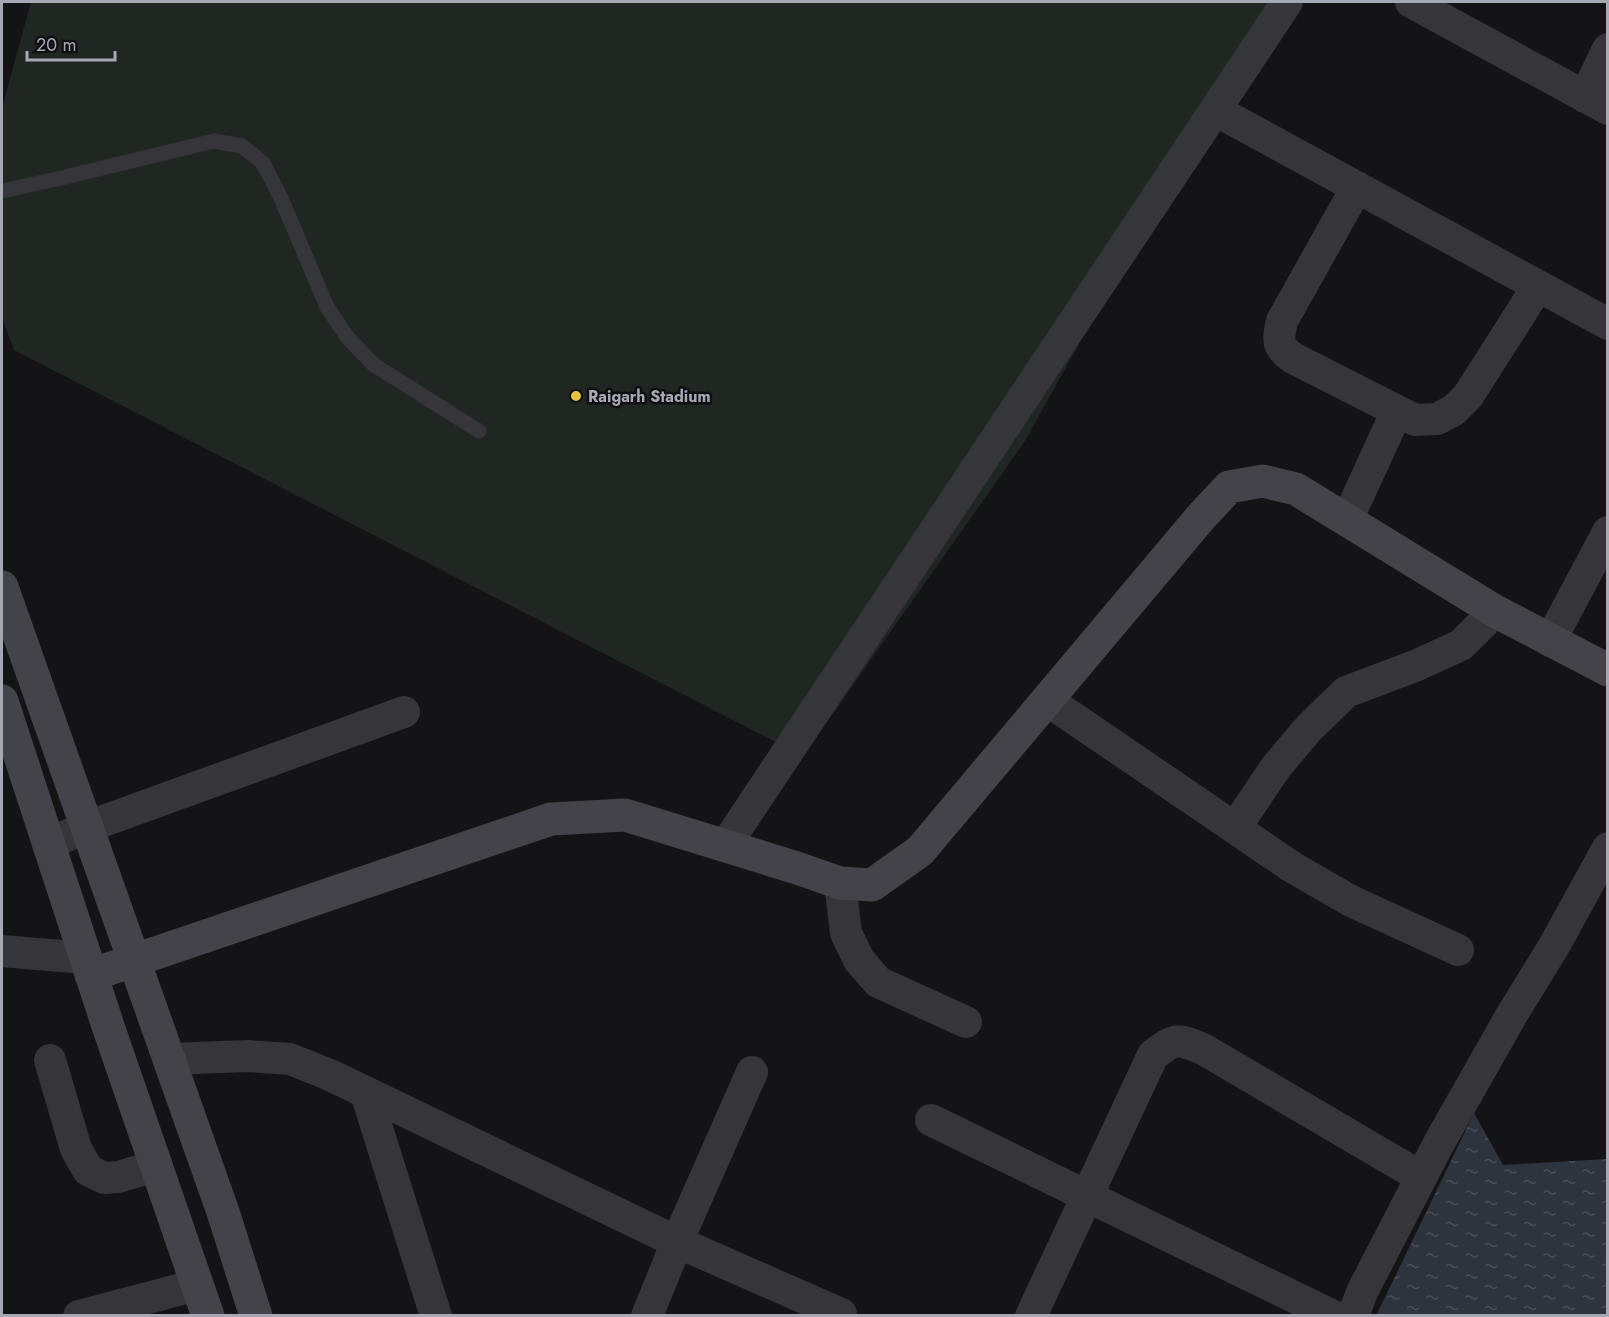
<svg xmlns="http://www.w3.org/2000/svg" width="1609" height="1317" font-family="Jost,sans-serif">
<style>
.pitch{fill:#202722}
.water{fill:url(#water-ripples)}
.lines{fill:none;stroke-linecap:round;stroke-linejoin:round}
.lane{stroke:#35353a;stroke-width:15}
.street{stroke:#35353a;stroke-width:32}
.secondary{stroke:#434349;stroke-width:33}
.poi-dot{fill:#e3c43d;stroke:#0f0e10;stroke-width:2}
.labels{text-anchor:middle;stroke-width:5;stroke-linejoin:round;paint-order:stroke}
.poi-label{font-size:16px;font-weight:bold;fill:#a6a8b4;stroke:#0f0e10;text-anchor:start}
</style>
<defs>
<pattern id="water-ripples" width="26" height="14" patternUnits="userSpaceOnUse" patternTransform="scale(1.5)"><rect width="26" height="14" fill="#2e343d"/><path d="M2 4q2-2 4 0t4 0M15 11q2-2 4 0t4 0" fill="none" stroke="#494f57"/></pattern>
</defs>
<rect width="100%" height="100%" fill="#141315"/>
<!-- pitch -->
<path class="pitch" d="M 31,2 L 1269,2 L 1025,441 L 803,756 L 14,350 L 2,318 L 2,108 Z"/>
<!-- water -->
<path class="water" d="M 1474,1113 L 1503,1165 L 1607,1159 L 1607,1315 L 1376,1316 Z"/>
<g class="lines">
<!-- lane -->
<path class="lane" d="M 2,191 L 57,179 L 214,141 L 242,146 L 263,163 L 281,198 L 327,307 L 348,338 L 374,365 L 479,431"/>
<!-- street -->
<path class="street" d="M 1411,2 L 1608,109
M 1585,97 L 1608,49
M 1215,110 L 1608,324
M 1357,187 L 1282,321 C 1278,340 1276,346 1293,358 L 1415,420 L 1437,419 L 1454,410 L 1468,396 L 1538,286
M 1347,520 L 1397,411
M 1550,641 L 1608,532
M 1047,700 L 1292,867 L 1351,901 L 1458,950
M 1235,828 L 1276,767 L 1309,728 L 1346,692 L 1415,666 L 1461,645 L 1495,611
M 48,844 L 87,827 L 404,712
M 725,846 L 1287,2
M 840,883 L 846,933 L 859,960 L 878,982 L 966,1022
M 2,951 L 85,958
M 169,1059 L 248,1056 L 290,1059 L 330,1075 L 677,1242 L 841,1314
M 50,1060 L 76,1149 L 88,1170 L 104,1178 L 118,1177 L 156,1166
M 366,1093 L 436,1316
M 931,1120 L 1333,1316
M 79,1316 L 197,1285
M 647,1316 L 677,1242 L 752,1072
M 1031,1316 L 1153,1055 C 1176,1038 1177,1038 1203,1049 L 1421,1177
M 1353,1316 L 1362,1292 L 1439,1143 L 1511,1016 L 1554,946 L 1608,848"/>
<!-- secondary -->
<path class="secondary" d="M 2,587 L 223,1212 L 256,1316
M 2,701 L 109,1029 L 208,1316
M 91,975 L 551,819 L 625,815 L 797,868 L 840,883 L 872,885 L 920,851 L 1201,517 L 1229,487 L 1263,481 L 1296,489 L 1495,611 L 1608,670"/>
</g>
<!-- markers -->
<circle class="poi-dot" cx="576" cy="396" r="6"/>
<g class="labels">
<!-- poi labels -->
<g class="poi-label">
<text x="588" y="402">Raigarh Stadium</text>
</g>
</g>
<!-- border -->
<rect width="1609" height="1317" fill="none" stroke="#a6a8b4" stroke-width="6"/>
<!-- scale -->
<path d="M27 51v9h88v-9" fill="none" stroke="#a6a8b4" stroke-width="3"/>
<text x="36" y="51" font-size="18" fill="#a6a8b4" stroke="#0f0e10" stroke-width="4.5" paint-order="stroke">20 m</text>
</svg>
